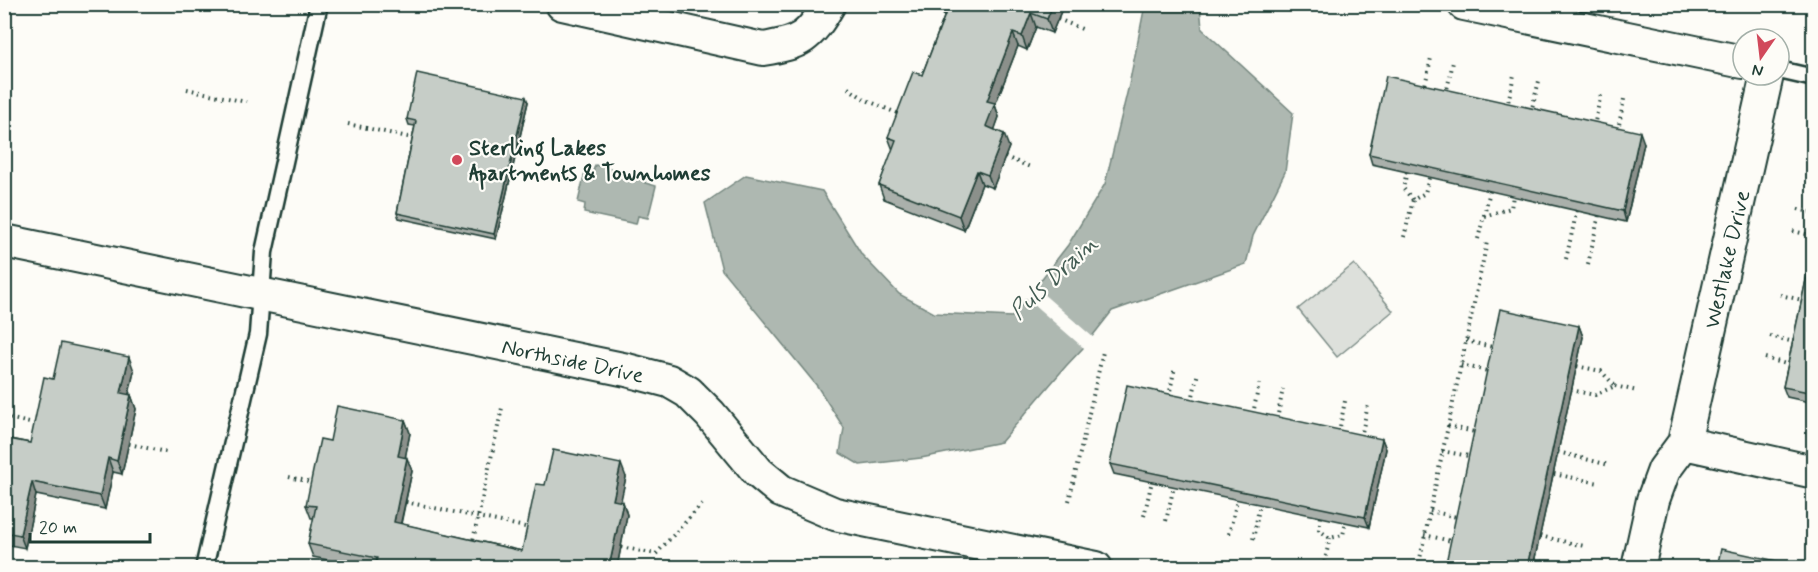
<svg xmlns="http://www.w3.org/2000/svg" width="1818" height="572" font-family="Mynerve,sans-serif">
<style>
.green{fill:#dde0db;stroke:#7e8e88;stroke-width:1.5}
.water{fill:#aeb8b1;stroke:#75877f;stroke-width:1.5}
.pier{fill:#fdfcf7}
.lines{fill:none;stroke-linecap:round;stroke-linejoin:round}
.lane-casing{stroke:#1f3d34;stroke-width:21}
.street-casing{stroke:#1f3d34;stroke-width:36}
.path{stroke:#1f3d34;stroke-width:4;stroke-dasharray:1.5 4.5;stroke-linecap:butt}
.lane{stroke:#fdfcf7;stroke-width:16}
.street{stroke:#fdfcf7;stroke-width:32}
.wall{fill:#aab0ab;stroke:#1f3d34;stroke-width:1.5}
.shaded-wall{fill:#8b908b;stroke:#1f3d34;stroke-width:1.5}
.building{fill:#c6cdc7;stroke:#1f3d34;stroke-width:1.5}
.poi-dot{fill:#d1495b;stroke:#fdfcf7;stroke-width:2}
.labels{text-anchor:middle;stroke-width:4.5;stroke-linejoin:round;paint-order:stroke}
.poi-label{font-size:22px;font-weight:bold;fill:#1f3d34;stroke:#fdfcf7;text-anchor:start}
.street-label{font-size:22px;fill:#1f3d34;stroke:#fdfcf7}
.water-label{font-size:24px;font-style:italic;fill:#435c53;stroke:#fdfcf7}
</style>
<rect width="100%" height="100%" fill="#fdfcf7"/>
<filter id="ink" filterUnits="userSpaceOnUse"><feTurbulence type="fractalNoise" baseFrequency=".0167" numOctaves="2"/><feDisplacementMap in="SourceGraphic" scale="12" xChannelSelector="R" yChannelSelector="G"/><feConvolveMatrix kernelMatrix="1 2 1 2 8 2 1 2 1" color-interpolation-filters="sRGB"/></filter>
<g filter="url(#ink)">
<!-- green -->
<path class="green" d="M 1354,264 L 1393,311 L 1337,357 L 1298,309 Z"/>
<!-- water -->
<path class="water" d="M 1145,5 L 1200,5 L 1202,29 L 1293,113 L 1285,172 L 1253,236 L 1246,264 L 1112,311 L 1083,348 L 1066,366 L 1001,442 L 921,458 L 860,465 L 840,453 L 844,428 L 817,386 L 722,270 L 705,203 L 746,175 L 822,191 L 862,255 L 899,294 L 934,313 L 1012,317 L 1068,245 L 1105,184 L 1129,85 Z
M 595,165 L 646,176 L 645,183 L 656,186 L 648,218 L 638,216 L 636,224 L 584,213 L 585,204 L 578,202 L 585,172 L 592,174 Z"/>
<!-- pier -->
<path class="pier" d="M 1034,286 L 1094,338 L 1086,350 L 1025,297 Z"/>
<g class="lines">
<defs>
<path id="lane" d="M 1779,70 L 1814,78
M 204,568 L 258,334 L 264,252 L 319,4"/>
<path id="street" d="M 562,4 L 763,49 C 801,43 809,38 829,4
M 1464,4 L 1743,62
M 4,241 L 627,370 L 669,381 L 688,392 L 710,414 L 758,472 L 781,491 L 835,514 L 1096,568
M 1684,443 L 1814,472
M 1638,568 L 1653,500 L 1664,470 L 1684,443 L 1767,75"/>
</defs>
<!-- lane casing -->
<use href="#lane" class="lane-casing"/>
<!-- street casing -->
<use href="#street" class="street-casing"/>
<!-- path -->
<path class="path" d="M 1058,19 L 1082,29
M 848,88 L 866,100 L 899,114
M 187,89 L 246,102
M 1424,90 L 1431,58
M 1446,94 L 1453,62
M 1507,107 L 1514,75
M 1531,112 L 1539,81
M 348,124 L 417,139
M 1594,126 L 1601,94
M 1618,130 L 1624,99
M 1005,157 L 1030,167
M 1407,172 L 1403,188 L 1413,200 L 1425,193 L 1429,178
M 1798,209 L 1814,213
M 1484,216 L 1511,208 L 1513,196
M 1793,231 L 1814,236
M 1404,237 L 1413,200
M 1478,239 L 1490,191
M 1566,259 L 1577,210
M 1588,264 L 1599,215
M 1780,295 L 1807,301
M 1770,336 L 1798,343
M 1466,341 L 1497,348
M 1765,358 L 1793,366
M 1461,365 L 1492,372
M 1615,386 L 1637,391
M 1571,390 L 1595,395 L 1615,386 L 1601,371 L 1576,366
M 1169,396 L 1175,367
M 1192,401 L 1198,372
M 1253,414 L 1259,384
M 4,417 L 38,425
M 1277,419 L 1283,389
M 1448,426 L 1479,433
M 1339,432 L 1345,401
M 1361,437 L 1368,405
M 129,444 L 170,453
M 1442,451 L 1474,457
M 1558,452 L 1609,465
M 1554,474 L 1599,483
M 289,477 L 315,483
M 1069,501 L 1103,352
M 406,502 L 530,528
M 1430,511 L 1461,518
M 1144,516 L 1152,481
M 1321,517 L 1319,530 L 1330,538 L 1343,535 L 1346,522
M 1166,521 L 1174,486
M 1229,534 L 1237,500
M 1424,535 L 1456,542
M 1540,536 L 1584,546
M 1253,539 L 1260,504
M 472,545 L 502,408
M 621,547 L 656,554 L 704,502
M 1535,560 L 1570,568
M 786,568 L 787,564
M 1323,568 L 1330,538
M 1418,568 L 1487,242"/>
<!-- lane -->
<use href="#lane" class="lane"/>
<!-- street -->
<use href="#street" class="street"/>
</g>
<!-- wall -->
<path class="wall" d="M 940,4 L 1064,4 L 1052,33 L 1036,27 L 1027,50 L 1018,46 L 995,105 L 999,117 L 994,130 L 1009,147 L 993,188 L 982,184 L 964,230 L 884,199 L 879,185 L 893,150 L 888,137 L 922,75 L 944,17 Z
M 528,102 L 496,239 L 399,218 L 397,213 L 415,126 L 409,125 L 407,119 Z
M 1644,143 L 1626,222 L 1372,164 L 1369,154 Z
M 1814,243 L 1814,403 L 1787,397 L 1783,387 Z
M 1579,326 L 1583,337 L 1533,567 L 1448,567 L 1446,563 Z
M 134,371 L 129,395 L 131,395 L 136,409 L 122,474 L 113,472 L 105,509 L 36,495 L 25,548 L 4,544 L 4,438 L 30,443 Z
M 405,420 L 410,433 L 405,457 L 412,471 L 401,524 L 522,551 L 545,485 L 626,477 L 620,502 L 623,502 L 627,515 L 617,567 L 362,567 L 313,557 L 308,544 L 314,518 L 311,518 L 306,505 L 330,441 Z
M 1382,439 L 1386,449 L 1369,527 L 1114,474 L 1110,464 Z"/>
<!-- shaded-wall -->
<path class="shaded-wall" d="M 1053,4 L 1064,4 L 1052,33 L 1047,19 Z
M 1031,13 L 1036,27 L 1027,50 L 1022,36 Z
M 1013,33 L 1018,46 L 995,105 L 999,117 L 991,140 L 986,126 L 987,101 Z
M 526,97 L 528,102 L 496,239 L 494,234 Z
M 1640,132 L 1644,143 L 1626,222 L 1623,211 Z
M 1004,134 L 1009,147 L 993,188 L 988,175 Z
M 977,171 L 982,184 L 964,230 L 959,216 Z
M 1579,326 L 1583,337 L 1533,567 L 1527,567 Z
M 129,357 L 134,371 L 126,407 L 121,393 Z
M 131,395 L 136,409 L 122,474 L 117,461 Z
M 405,420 L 410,433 L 403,469 L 398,456 Z
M 1382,439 L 1386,449 L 1369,527 L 1365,517 Z
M 108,458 L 113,472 L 105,509 L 100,496 Z
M 407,458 L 412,471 L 398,536 L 394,522 Z
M 621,464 L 626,477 L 618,514 L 613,500 Z
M 32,482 L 36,495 L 25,548 L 20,535 Z
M 623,502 L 627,515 L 621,547 L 617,567 L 609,567 Z"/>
<!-- building -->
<path class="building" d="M 941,4 L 1053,4 L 1047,19 L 1031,13 L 1022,36 L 1013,33 L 987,101 L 995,103 L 986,126 L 1004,134 L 988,175 L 977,171 L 959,216 L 879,185 L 896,140 L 888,137 L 913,72 L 922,75 L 948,7 Z
M 417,73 L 526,97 L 494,234 L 397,213 L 416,121 L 407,119 Z
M 1386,76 L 1640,132 L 1623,211 L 1369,154 Z
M 1814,243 L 1814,393 L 1783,387 Z
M 1500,309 L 1579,326 L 1527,567 L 1467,567 L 1446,563 Z
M 61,343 L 129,357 L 121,393 L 131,395 L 117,461 L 108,458 L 100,496 L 32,482 L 20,535 L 4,532 L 4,438 L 30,443 L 44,377 L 53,379 Z
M 1127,385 L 1382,439 L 1365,517 L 1110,464 Z
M 337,406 L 405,420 L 398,456 L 407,458 L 394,522 L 522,551 L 536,484 L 545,485 L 553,450 L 621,464 L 613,500 L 623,502 L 609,567 L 599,565 L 599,567 L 375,567 L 377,558 L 308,544 L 316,506 L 306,505 L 313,471 L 320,439 L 330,441 Z
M 1721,549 L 1800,566 L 1799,567 L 1717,567 Z"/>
</g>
<!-- markers -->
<circle class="poi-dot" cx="457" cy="160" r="6"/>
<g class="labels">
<!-- poi labels -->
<g class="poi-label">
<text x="469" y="155">Sterling Lakes<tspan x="469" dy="25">Apartments &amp; Townhomes</tspan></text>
</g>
<!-- street labels -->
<g class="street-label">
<text transform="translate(1726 259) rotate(-77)" y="8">Westlake Drive</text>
<text transform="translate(573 360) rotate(12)" y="8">Northside Drive</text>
</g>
<!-- water labels -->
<g class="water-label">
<text transform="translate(1053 277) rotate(-43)" y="8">Puls Drain</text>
</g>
</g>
<!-- margin -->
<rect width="1818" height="572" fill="none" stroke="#fdfcf7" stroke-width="24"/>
<rect x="12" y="12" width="1794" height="548" fill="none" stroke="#1f3d34" stroke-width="2" filter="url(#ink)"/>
<!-- north arrow -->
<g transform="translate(1761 57) rotate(194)"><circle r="28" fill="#fdfcf7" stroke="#a4b0a9" stroke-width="1.5"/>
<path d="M0-4.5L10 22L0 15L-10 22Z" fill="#d1495b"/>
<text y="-9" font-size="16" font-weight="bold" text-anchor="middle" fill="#1f3d34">N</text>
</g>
<!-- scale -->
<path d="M30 533v9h120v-9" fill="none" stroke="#1f3d34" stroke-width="3"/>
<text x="39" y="533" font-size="18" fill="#1f3d34" stroke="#fdfcf7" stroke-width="4.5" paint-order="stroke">20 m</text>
</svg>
